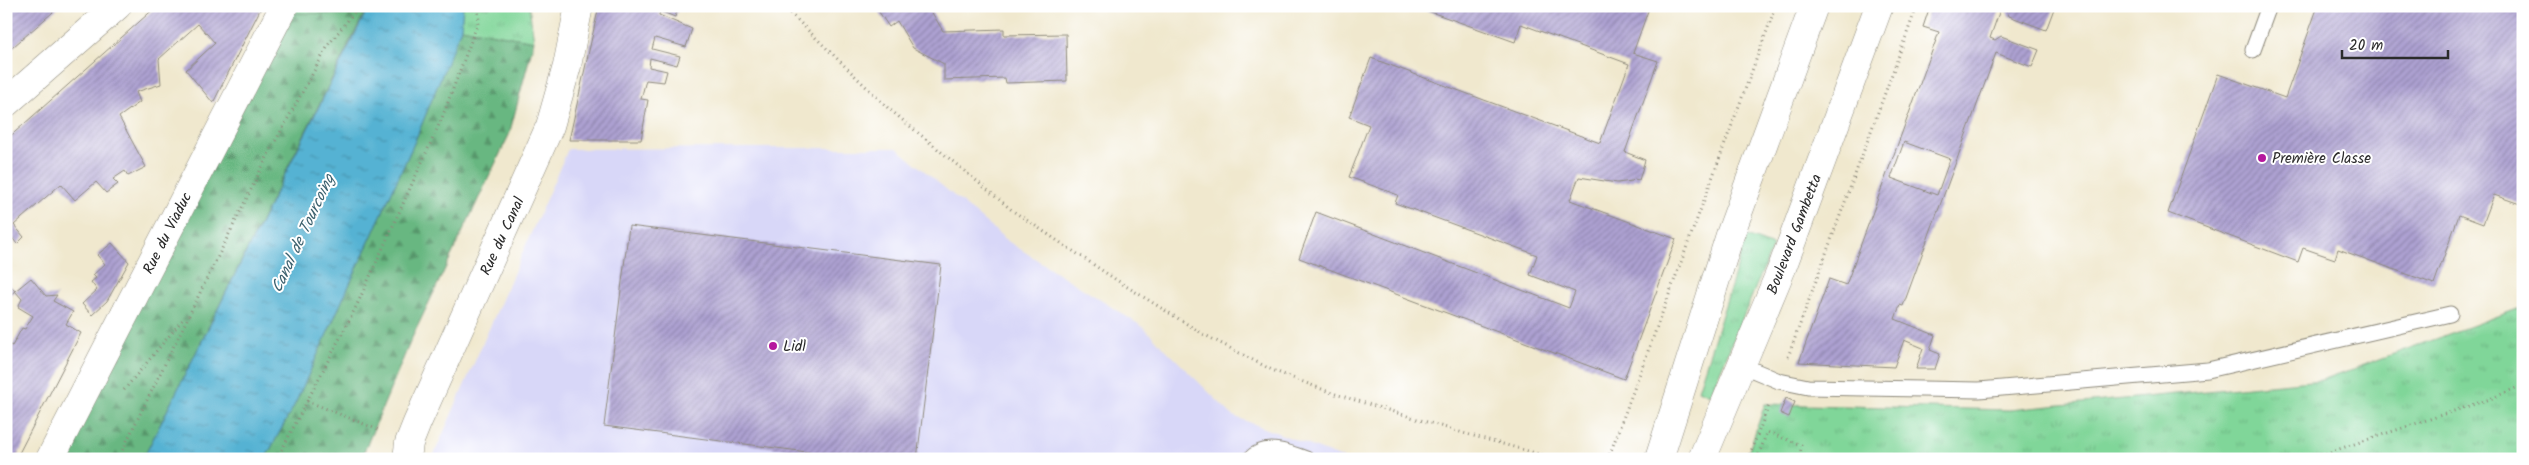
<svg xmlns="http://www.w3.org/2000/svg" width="2529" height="465" font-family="Kalam,sans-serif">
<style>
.built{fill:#d8d7f8}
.grass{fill:url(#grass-tufts);stroke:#568062}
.forest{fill:url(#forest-firs);stroke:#4a7156}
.water{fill:url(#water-ripples);stroke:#406e7f}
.building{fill:url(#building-hatch);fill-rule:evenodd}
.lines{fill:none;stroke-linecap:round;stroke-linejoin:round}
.service-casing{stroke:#8e8a7c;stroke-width:17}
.minor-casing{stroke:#8e8a7c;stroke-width:29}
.tertiary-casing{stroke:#8e8a7c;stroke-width:29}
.primary-casing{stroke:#8e8a7c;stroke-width:29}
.path{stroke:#8e8a7c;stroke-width:3;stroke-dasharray:1 4;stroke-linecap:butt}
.service{stroke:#fff;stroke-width:15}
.minor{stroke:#fff;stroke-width:28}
.tertiary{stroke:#fff;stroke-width:28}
.primary{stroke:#fff;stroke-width:28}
.poi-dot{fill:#b5179e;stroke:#fff;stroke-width:2}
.labels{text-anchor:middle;stroke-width:4;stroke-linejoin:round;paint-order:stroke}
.poi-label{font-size:15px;fill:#2b2b2b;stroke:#fff;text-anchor:start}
.street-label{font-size:15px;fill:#2b2b2b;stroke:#fff}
.water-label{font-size:16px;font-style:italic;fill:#3c616e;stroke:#fff}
</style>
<defs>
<pattern id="grass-tufts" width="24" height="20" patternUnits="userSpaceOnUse" patternTransform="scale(1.25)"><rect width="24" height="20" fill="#80d699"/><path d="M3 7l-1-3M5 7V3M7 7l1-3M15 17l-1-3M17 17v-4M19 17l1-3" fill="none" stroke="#6fb884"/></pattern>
<pattern id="forest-firs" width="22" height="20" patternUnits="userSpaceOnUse" patternTransform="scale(1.25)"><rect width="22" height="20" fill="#68b781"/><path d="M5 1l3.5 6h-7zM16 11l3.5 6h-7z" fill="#56956a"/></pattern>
<pattern id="water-ripples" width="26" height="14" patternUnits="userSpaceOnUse" patternTransform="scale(1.25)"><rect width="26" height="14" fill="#55b2d3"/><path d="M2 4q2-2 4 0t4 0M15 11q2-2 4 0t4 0" fill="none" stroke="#4791ab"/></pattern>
<pattern id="building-hatch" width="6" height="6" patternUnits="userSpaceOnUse" patternTransform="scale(1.25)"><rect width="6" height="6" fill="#ada1d2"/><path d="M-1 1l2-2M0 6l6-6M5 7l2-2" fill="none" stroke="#8d83ab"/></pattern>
</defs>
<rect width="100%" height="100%" fill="#fff"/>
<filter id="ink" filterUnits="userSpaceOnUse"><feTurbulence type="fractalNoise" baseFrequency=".02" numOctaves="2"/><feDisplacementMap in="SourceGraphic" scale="10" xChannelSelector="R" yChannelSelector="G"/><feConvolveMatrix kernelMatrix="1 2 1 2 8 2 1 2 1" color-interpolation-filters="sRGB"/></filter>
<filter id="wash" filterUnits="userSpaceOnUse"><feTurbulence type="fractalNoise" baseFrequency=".0096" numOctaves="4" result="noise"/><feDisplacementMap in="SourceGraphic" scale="20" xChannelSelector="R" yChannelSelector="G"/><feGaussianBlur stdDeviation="1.12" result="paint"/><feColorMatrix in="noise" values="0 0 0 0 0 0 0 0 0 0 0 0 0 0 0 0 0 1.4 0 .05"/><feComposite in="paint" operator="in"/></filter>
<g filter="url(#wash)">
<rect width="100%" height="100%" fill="#f0e8ce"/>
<!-- built -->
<path class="built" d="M 748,148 L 897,148 L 1009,242 L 1143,327 L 1233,416 L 1345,459 L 432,459 L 568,149 Z"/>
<!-- grass -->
<path class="grass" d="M 292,6 L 369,6 L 364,14 L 288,13 Z
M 463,6 L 529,6 L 534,41 L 461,28 Z
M 1747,236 L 1773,246 L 1710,395 L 1698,390 Z
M 2523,307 L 2523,459 L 1746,459 L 1765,404 L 2009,410 L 2322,380 Z"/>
<!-- forest -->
<path class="forest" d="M 288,13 L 364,14 L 143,459 L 57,459 Z
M 461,28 L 534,41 L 509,135 L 411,340 L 361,459 L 265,459 L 295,404 L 415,141 Z"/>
<!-- water -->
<path class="water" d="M 369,6 L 463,6 L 461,28 L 415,141 L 295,404 L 265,459 L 143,459 Z"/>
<g id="blocks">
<!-- building -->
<path class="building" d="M 6,6 L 60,6 L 6,53 Z
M 157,6 L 262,6 L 213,103 L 186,70 L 215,43 L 198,24 L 159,59 L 161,84 L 136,92 L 140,102 L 119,117 L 146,167 L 128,176 L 125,171 L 113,179 L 118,184 L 106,193 L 96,182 L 75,200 L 61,184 L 14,225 L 24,237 L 17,244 L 6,230 L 6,140 Z
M 599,6 L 679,6 L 675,17 L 660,11 L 659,15 L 692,29 L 686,47 L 655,38 L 652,49 L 680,56 L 677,65 L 650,58 L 649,67 L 667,71 L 664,82 L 646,80 L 641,99 L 648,100 L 641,140 L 569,140 Z
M 875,6 L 928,6 L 943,31 L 1004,29 L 1004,35 L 1066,34 L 1067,81 L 1006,83 L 1005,78 L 944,80 L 944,64 L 913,48 L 897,21 L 889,27 Z
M 1414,6 L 1649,8 L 1633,53 L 1658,61 L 1625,152 L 1645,160 L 1639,180 L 1634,179 L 1632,181 L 1617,183 L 1579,177 L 1570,200 L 1676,239 L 1624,379 L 1299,258 L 1316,212 L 1569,308 L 1575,292 L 1530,275 L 1537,255 L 1395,203 L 1398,195 L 1349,177 L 1369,125 L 1349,117 L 1371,58 L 1600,143 L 1629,64 L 1521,24 L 1515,42 Z
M 1930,6 L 2055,6 L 2046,30 L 2009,16 L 2006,9 L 2001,7 L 1990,38 L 1995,40 L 2001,36 L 2039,50 L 2032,67 L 1996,53 L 1903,306 L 1900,305 L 1895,319 L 1935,335 L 1930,350 L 1940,354 L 1935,369 L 1916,369 L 1923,348 L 1904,340 L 1894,367 L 1799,362 L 1829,279 L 1846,285 L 1939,32 L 1923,27 ZM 1904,142 L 1950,159 L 1937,195 L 1891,178 Z
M 2318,6 L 2523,6 L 2523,205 L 2494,195 L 2483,224 L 2459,215 L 2434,284 L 2338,249 L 2335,259 L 2303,248 L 2298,262 L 2168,213 L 2218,74 L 2285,98 Z
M 629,226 L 941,265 L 917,459 L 862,459 L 604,426 Z
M 112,243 L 129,262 L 107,301 L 92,315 L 82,304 L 97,290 L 91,282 L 96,278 L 93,275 L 105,264 L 97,255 Z
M 31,278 L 46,296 L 57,295 L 53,301 L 73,312 L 66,324 L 81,333 L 16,459 L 6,459 L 6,343 L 12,346 L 22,328 L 25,329 L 33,316 L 18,307 L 22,299 L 15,291 L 6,298 L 6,285 L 8,283 L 15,291 Z
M 1786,398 L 1795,402 L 1789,417 L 1780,413 Z"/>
</g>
</g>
<g filter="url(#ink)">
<use href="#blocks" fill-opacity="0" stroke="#8e8a7c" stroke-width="1"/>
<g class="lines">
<defs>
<path id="service" d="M 2253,50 L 2269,6
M 1741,365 L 1779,381 L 1808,387 L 1979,390 L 2208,370 L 2450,314
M 1250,459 C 1265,443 1288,452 1306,459"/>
<path id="minor" d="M 50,459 L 284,6
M 407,459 L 409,443 L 417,423 L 550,126 L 567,66 L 579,6"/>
<path id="tertiary" d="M 6,103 L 117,6"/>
<path id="primary" d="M 1659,459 L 1730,235 L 1814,6
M 1702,459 L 1782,268 L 1879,6"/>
</defs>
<!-- service casing -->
<use href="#service" class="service-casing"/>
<!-- minor casing -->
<use href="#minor" class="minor-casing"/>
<!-- tertiary casing -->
<use href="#tertiary" class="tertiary-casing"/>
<!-- primary casing -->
<use href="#primary" class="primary-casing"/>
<!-- path -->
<path class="path" d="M 783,6 L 888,108 L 1013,211 L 1121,283 L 1203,334 L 1272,370 L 1332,393 L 1463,433 L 1557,459
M 1788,357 L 1917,6
M 124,390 L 184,318
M 307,401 L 379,430
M 118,459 L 271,149 L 329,44 L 359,6
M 277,459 L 356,307 L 442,118 L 479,20 L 477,6
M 1608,459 L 1776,6
M 1748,459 L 1769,405
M 1757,459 L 1767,432 L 1801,445 L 1800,459
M 2301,459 L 2321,455 L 2490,399 L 2523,385"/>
<!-- service -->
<use href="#service" class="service"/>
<!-- minor -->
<use href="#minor" class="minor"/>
<!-- tertiary -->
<use href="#tertiary" class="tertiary"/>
<!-- primary -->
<use href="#primary" class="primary"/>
</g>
</g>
<!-- markers -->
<g class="poi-dot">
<circle cx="2262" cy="158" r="5"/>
<circle cx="773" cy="346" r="5"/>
</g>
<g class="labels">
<!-- poi labels -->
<g class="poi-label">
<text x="2272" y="163">Première Classe</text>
<text x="783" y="351">Lidl</text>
</g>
<!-- street labels -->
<g class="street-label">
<text transform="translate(167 233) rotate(-63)" y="5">Rue du Viaduc</text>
<text transform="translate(1794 234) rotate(-69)" y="5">Boulevard Gambetta</text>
<text transform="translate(502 236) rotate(-65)" y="5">Rue du Canal</text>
</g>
<!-- water labels -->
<g class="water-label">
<text transform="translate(302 233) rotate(-65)" y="6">Canal de Tourcoing</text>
</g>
</g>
<!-- margin -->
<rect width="2529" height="465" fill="none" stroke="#fff" stroke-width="25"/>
<!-- scale -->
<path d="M2342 50v8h106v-8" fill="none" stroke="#2b2b2b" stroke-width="2.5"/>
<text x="2349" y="50" font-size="15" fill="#2b2b2b" stroke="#ffffff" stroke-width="4" paint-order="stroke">20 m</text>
</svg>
